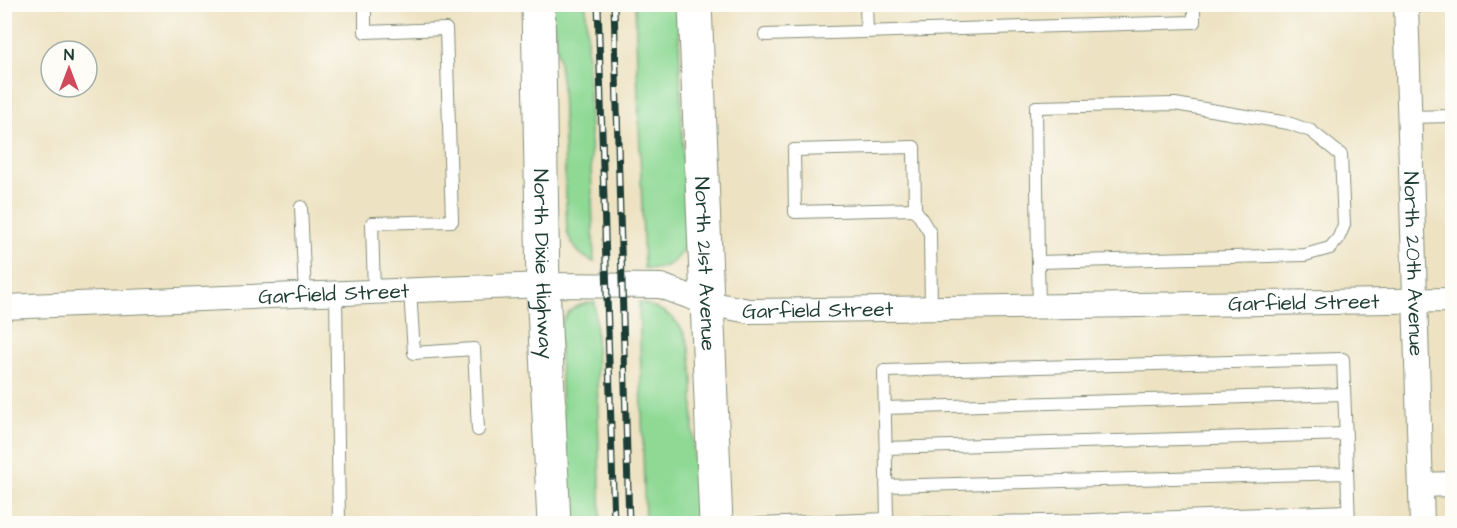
<svg xmlns="http://www.w3.org/2000/svg" width="1457" height="528" font-family="'Architects Daughter',sans-serif">
<style>
.green{fill:#8fd995;stroke:#578b64;stroke-width:1.5}
.lines{fill:none;stroke-linecap:round;stroke-linejoin:round}
.service-casing{stroke:#86907b;stroke-width:14}
.minor-casing{stroke:#86907b;stroke-width:26}
.primary-casing{stroke:#86907b;stroke-width:35}
.service{stroke:#fff;stroke-width:12}
.minor{stroke:#fff;stroke-width:24}
.primary{stroke:#fff;stroke-width:33}
.rail-casing{stroke:#1f3d34;stroke-width:7}
.rail{stroke:#fdfcf7;stroke-width:4.5;stroke-dasharray:14;stroke-linecap:butt}
.labels{text-anchor:middle;stroke-width:5;stroke-linejoin:round;paint-order:stroke}
.street-label{font-size:21px;fill:#1f3d34;stroke:#fdfcf7}
</style>
<rect width="100%" height="100%" fill="#fdfcf7"/>
<filter id="ink" filterUnits="userSpaceOnUse"><feTurbulence type="fractalNoise" baseFrequency=".0167" numOctaves="2"/><feDisplacementMap in="SourceGraphic" scale="12" xChannelSelector="R" yChannelSelector="G"/><feConvolveMatrix kernelMatrix="1 2 1 2 8 2 1 2 1" color-interpolation-filters="sRGB"/></filter>
<filter id="wash" filterUnits="userSpaceOnUse"><feTurbulence type="fractalNoise" baseFrequency=".008" numOctaves="4" result="noise"/><feDisplacementMap in="SourceGraphic" scale="24" xChannelSelector="R" yChannelSelector="G"/><feGaussianBlur stdDeviation="1.35" result="paint"/><feColorMatrix in="noise" values="0 0 0 0 0 0 0 0 0 0 0 0 0 0 0 0 0 1.4 0 .05"/><feComposite in="paint" operator="in"/></filter>
<g filter="url(#wash)">
<rect width="100%" height="100%" fill="#ede2c2"/>
<!-- green -->
<path class="green" d="M 551,5 L 586,5 L 594,262 C 578,255 573,247 567,232 L 562,86 Z
M 635,5 L 678,5 L 686,244 C 676,263 666,271 644,268 Z
M 595,302 L 601,523 L 566,523 L 559,329 C 566,310 576,304 595,302 Z
M 639,302 C 656,307 671,313 681,328 C 696,352 693,399 693,427 C 694,459 695,491 696,523 L 645,523 Z"/>
</g>
<g filter="url(#ink)">
<g class="lines">
<defs>
<path id="service" d="M 365,4 L 365,32 L 446,29 L 452,221 L 372,223 L 374,292
M 866,4 L 867,32
M 765,35 L 1194,22 L 1194,4
M 1409,117 L 1452,116
M 301,207 L 305,294
M 915,209 L 795,212 L 794,150 L 914,147 L 915,209 L 930,233 L 931,308
M 1038,262 L 1305,255 L 1330,248 L 1338,239 L 1344,225 L 1341,155 L 1311,131 L 1288,123 L 1175,104 L 1036,107 L 1038,262 L 1039,306
M 410,290 L 414,353 L 474,349 L 478,430
M 336,294 L 339,524
M 885,408 L 1344,394
M 886,448 L 1346,434
M 886,486 L 1347,473
M 887,519 L 884,371 L 1343,359 L 1349,524
M 1091,520 L 1348,511
M 758,524 L 887,519 L 892,524
M 896,524 L 1091,520 L 1092,524"/>
<g id="minor">
<path id="s1" d="M 1406,4 L 1422,524"/>
<path id="s2" d="M 4,307 L 543,285 L 661,286 L 707,303 L 749,311 L 1452,300"/>
<path d="M 1421,485 L 1452,484"/>
</g>
<g id="primary">
<path id="s3" d="M 538,4 L 543,285 L 554,524"/>
<path id="s4" d="M 695,4 L 716,524"/>
</g>
</defs>
<!-- service casing -->
<use href="#service" class="service-casing"/>
<!-- minor casing -->
<use href="#minor" class="minor-casing"/>
<!-- primary casing -->
<use href="#primary" class="primary-casing"/>
<!-- service -->
<use href="#service" class="service"/>
<!-- minor -->
<use href="#minor" class="minor"/>
<!-- primary -->
<use href="#primary" class="primary"/>
<defs>
<path id="rail" d="M 598,4 L 614,524
M 614,4 L 629,524"/>
</defs>
<!-- rail casing -->
<use href="#rail" class="rail-casing"/>
<!-- rail -->
<use href="#rail" class="rail"/>
</g>
</g>
<g class="labels">
<!-- street labels -->
<g class="street-label">
<text dy="7" stroke="none"><textPath href="#s3" startOffset="260">North Dixie Highway</textPath></text>
<text dy="7" stroke="none"><textPath href="#s4" startOffset="260">North 21st Avenue</textPath></text>
<text dy="7" stroke="none"><textPath href="#s1" startOffset="260">North 20th Avenue</textPath></text>
<text dy="7" stroke="none"><textPath href="#s2" startOffset="330">Garfield Street</textPath></text>
<text dy="7" stroke="none"><textPath href="#s2" startOffset="1304">Garfield Street</textPath></text>
<text dy="7" stroke="none"><textPath href="#s2" startOffset="818">Garfield Street</textPath></text>
</g>
</g>
<!-- margin -->
<rect width="1457" height="528" fill="none" stroke="#fdfcf7" stroke-width="24"/>
<!-- north arrow -->
<g transform="translate(69 69)"><circle r="28" fill="#fdfcf7" stroke="#a4b0a9" stroke-width="1.5"/>
<path d="M0-4.5L10 22L0 15L-10 22Z" fill="#d1495b"/>
<text y="-9" font-size="16" font-weight="bold" text-anchor="middle" fill="#1f3d34">N</text>
</g>
</svg>
